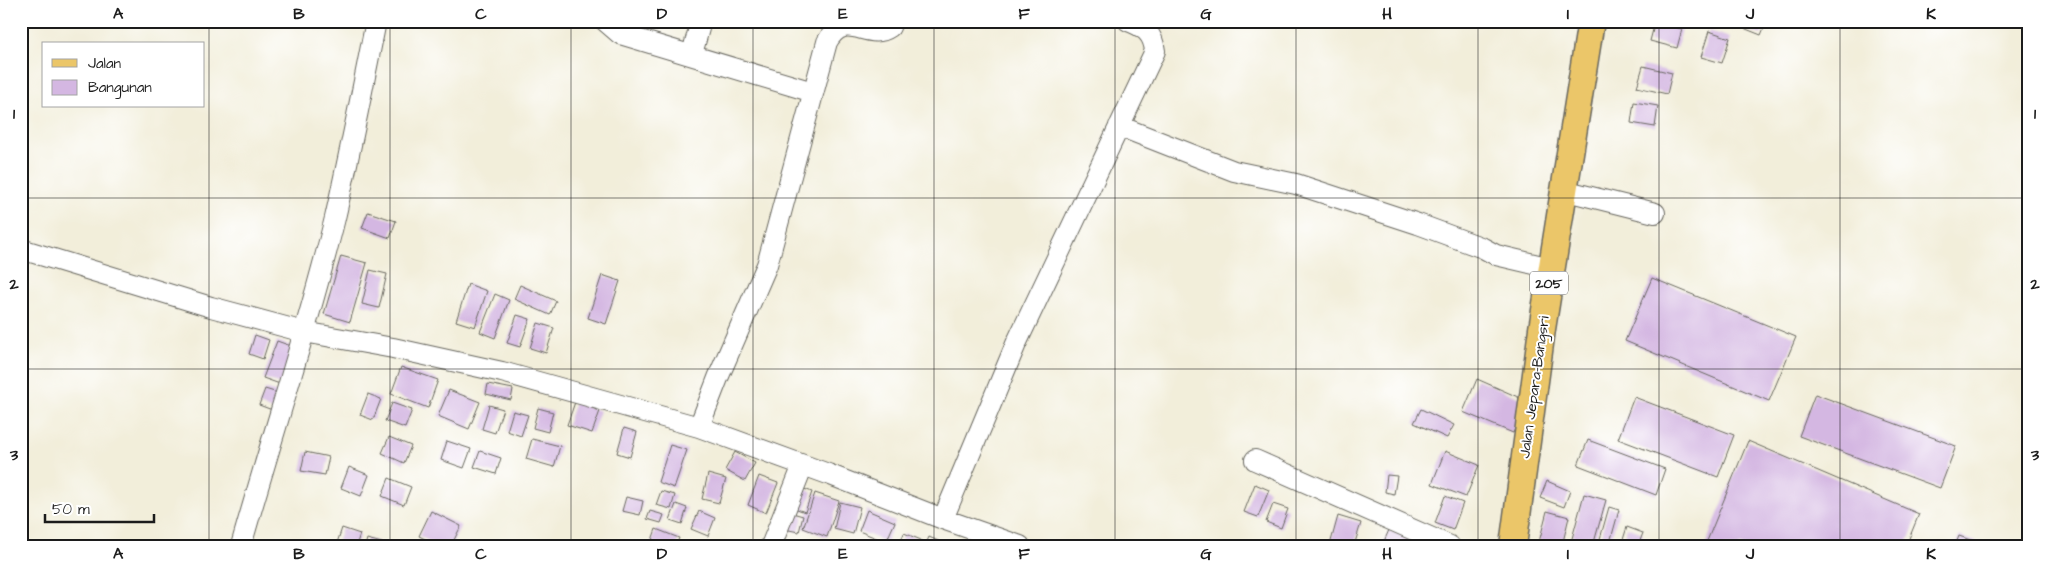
<svg xmlns="http://www.w3.org/2000/svg" width="2049" height="567" font-family="'Architects Daughter',sans-serif">
<style>
.building{fill:#d4b7e2}
.lines{fill:none;stroke-linecap:round;stroke-linejoin:round}
.minor-casing{stroke:#67665e;stroke-width:22}
.major-casing{stroke:#67665e;stroke-width:29}
.minor{stroke:#fff;stroke-width:20}
.major{stroke:#ebc669;stroke-width:26}
.grid{fill:none;stroke:#1c1c1c;stroke-width:1;stroke-opacity:0.55}
.labels{text-anchor:middle;stroke-width:4;stroke-linejoin:round;paint-order:stroke}
.shield{fill:#fff;stroke:#606060;stroke-width:1}
.shield-label{font-size:14px;font-weight:bold;fill:#1c1c1c}
.street-label{font-size:15px;fill:#1c1c1c;stroke:#fff}
.neatline{fill:none;stroke:#1c1c1c;stroke-width:2}
.grid-label{font-size:16px;text-anchor:middle;font-weight:bold;fill:#1c1c1c}
</style>
<rect width="100%" height="100%" fill="#fff"/>
<filter id="ink" filterUnits="userSpaceOnUse"><feTurbulence type="fractalNoise" baseFrequency=".02" numOctaves="2"/><feDisplacementMap in="SourceGraphic" scale="10" xChannelSelector="R" yChannelSelector="G"/><feConvolveMatrix kernelMatrix="1 2 1 2 8 2 1 2 1" color-interpolation-filters="sRGB"/></filter>
<filter id="wash" filterUnits="userSpaceOnUse"><feTurbulence type="fractalNoise" baseFrequency=".0096" numOctaves="4" result="noise"/><feDisplacementMap in="SourceGraphic" scale="20" xChannelSelector="R" yChannelSelector="G"/><feGaussianBlur stdDeviation="1.12" result="paint"/><feColorMatrix in="noise" values="0 0 0 0 0 0 0 0 0 0 0 0 0 0 0 0 0 1.4 0 .05"/><feComposite in="paint" operator="in"/></filter>
<g filter="url(#wash)">
<rect width="100%" height="100%" fill="#f2eeda"/>
<g id="blocks">
<!-- building -->
<path class="building" d="M 1743,21 L 1767,21 L 1761,35 L 1741,27 Z
M 1655,22 L 1682,29 L 1677,48 L 1650,41 Z
M 1709,31 L 1730,38 L 1722,63 L 1701,57 Z
M 1643,66 L 1672,73 L 1667,94 L 1637,87 Z
M 1634,102 L 1658,106 L 1655,127 L 1631,123 Z
M 368,212 L 396,221 L 390,238 L 362,228 Z
M 341,256 L 367,263 L 350,322 L 324,314 Z
M 370,270 L 387,274 L 379,308 L 362,304 Z
M 602,275 L 620,281 L 606,324 L 588,318 Z
M 1652,278 L 1796,337 L 1769,401 L 1625,341 Z
M 468,284 L 487,291 L 475,327 L 456,321 Z
M 520,285 L 556,301 L 550,315 L 514,299 Z
M 495,294 L 509,300 L 495,338 L 480,332 Z
M 517,315 L 530,319 L 520,347 L 507,343 Z
M 538,323 L 554,328 L 546,353 L 530,348 Z
M 255,335 L 269,340 L 263,359 L 249,354 Z
M 277,341 L 294,347 L 280,384 L 263,378 Z
M 401,367 L 438,380 L 428,408 L 391,394 Z
M 1477,379 L 1527,401 L 1513,433 L 1463,412 Z
M 488,384 L 513,389 L 511,400 L 486,394 Z
M 265,389 L 281,394 L 275,411 L 259,405 Z
M 449,390 L 480,402 L 469,429 L 438,416 Z
M 368,394 L 381,399 L 373,420 L 360,415 Z
M 1815,394 L 1956,446 L 1940,488 L 1799,436 Z
M 1634,397 L 1734,435 L 1718,477 L 1618,439 Z
M 575,402 L 600,411 L 592,433 L 567,425 Z
M 392,403 L 412,410 L 405,428 L 385,421 Z
M 489,405 L 503,409 L 495,433 L 482,429 Z
M 538,408 L 553,412 L 548,432 L 533,428 Z
M 1421,409 L 1454,425 L 1447,438 L 1414,423 Z
M 513,411 L 528,415 L 521,436 L 507,431 Z
M 624,428 L 637,432 L 630,457 L 617,453 Z
M 389,437 L 411,446 L 404,463 L 382,453 Z
M 532,439 L 560,446 L 554,467 L 526,459 Z
M 1588,440 L 1665,469 L 1656,495 L 1578,465 Z
M 447,441 L 471,449 L 464,468 L 441,460 Z
M 1748,441 L 1919,514 L 1906,546 L 1705,546 Z
M 670,445 L 687,450 L 674,488 L 658,482 Z
M 480,451 L 501,458 L 496,474 L 474,467 Z
M 1445,451 L 1479,465 L 1466,497 L 1432,484 Z
M 305,452 L 329,457 L 325,475 L 301,471 Z
M 735,452 L 755,463 L 745,481 L 725,470 Z
M 349,467 L 369,475 L 361,496 L 341,488 Z
M 708,474 L 726,479 L 719,503 L 702,499 Z
M 1387,475 L 1397,476 L 1394,494 L 1385,492 Z
M 759,476 L 778,483 L 766,513 L 748,505 Z
M 389,478 L 411,487 L 404,505 L 382,496 Z
M 1547,481 L 1570,491 L 1564,507 L 1540,498 Z
M 1255,484 L 1269,490 L 1258,517 L 1244,512 Z
M 797,486 L 812,492 L 805,512 L 789,506 Z
M 661,491 L 675,495 L 671,509 L 656,505 Z
M 815,493 L 839,501 L 827,537 L 803,528 Z
M 1584,494 L 1606,500 L 1593,546 L 1570,546 Z
M 1445,496 L 1463,503 L 1453,530 L 1435,523 Z
M 626,497 L 643,501 L 640,515 L 622,511 Z
M 840,502 L 860,507 L 853,534 L 834,529 Z
M 676,504 L 687,508 L 682,524 L 670,520 Z
M 1273,504 L 1288,509 L 1281,528 L 1266,522 Z
M 1609,507 L 1619,510 L 1609,546 L 1598,546 Z
M 867,510 L 895,522 L 886,542 L 859,531 Z
M 431,511 L 461,526 L 451,546 L 439,546 L 419,536 Z
M 650,511 L 664,515 L 661,523 L 647,519 Z
M 699,511 L 715,518 L 708,536 L 691,529 Z
M 1547,511 L 1569,517 L 1562,546 L 1538,546 Z
M 789,512 L 803,516 L 799,532 L 784,529 Z
M 1338,516 L 1361,523 L 1354,546 L 1330,545 Z
M 1627,527 L 1643,533 L 1638,546 L 1621,546 Z
M 342,528 L 360,534 L 356,546 L 336,546 Z
M 656,529 L 679,538 L 676,546 L 658,546 L 651,543 Z
M 1389,530 L 1413,539 L 1410,546 L 1382,546 Z
M 904,533 L 921,540 L 918,546 L 899,546 Z
M 1959,536 L 1985,545 L 1985,546 L 1955,546 Z
M 929,537 L 950,546 L 925,546 Z
M 367,539 L 382,543 L 381,546 L 365,546 Z"/>
</g>
</g>
<g filter="url(#ink)">
<use href="#blocks" fill-opacity="0" stroke="#67665e" stroke-width="1"/>
<g class="lines">
<defs>
<path id="minor" d="M 605,21 L 620,34 L 813,92
M 692,54 L 701,21
M 1119,126 L 1234,171 L 1296,184 L 1418,224 L 1483,248 L 1496,255 L 1551,268
M 1563,190 L 1655,213
M 21,249 L 211,307 L 304,332 L 393,348 L 502,372 L 699,427 L 828,474 L 943,519 L 1020,546
M 699,427 L 718,378 L 767,265 L 827,42 C 846,8 867,43 890,27 L 892,21
M 1255,460 L 1450,546
M 943,519 L 1016,344 L 1155,51 C 1153,33 1144,27 1128,21
M 241,546 C 272,436 308,328 335,218 C 350,153 363,87 376,21
M 771,546 L 803,465"/>
<path id="major" d="M 1513,546 L 1542,329 L 1591,21"/>
</defs>
<!-- minor casing -->
<use href="#minor" class="minor-casing"/>
<!-- major casing -->
<use href="#major" class="major-casing"/>
<!-- minor -->
<use href="#minor" class="minor"/>
<!-- major -->
<use href="#major" class="major"/>
</g>
</g>
<!-- grid -->
<path class="grid" d="M 209,21 L 209,546M 390,21 L 390,546M 571,21 L 571,546M 753,21 L 753,546M 934,21 L 934,546M 1115,21 L 1115,546M 1296,21 L 1296,546M 1478,21 L 1478,546M 1659,21 L 1659,546M 1840,21 L 1840,546M 21,198 L 2028,198M 21,369 L 2028,369"/>
<g class="labels">
<!-- shield labels -->
<rect class="shield" x="1530" y="271.5" width="38" height="23" rx="4"/>
<g class="shield-label">
<text x="1549" y="288">205</text>
</g>
<!-- street labels -->
<g class="street-label">
<text transform="translate(1534 387) rotate(-82)" y="5">Jalan Jepara-Bangsri</text>
</g>
</g>
<!-- margin -->
<rect width="2049" height="567" fill="none" stroke="#fff" stroke-width="55"/>
<!-- legend -->
<rect x="42" y="42" width="162" height="65" fill="#ffffff" stroke="#a4a4a4"/>
<rect x="52" y="59" width="25" height="8" fill="#ebc669" stroke="#a4a4a4"/>
<text x="88" y="68" font-size="15" fill="#1c1c1c">Jalan</text>
<rect x="52" y="80" width="25" height="15" fill="#d4b7e2" stroke="#a4a4a4"/>
<text x="88" y="92" font-size="15" fill="#1c1c1c">Bangunan</text>
<!-- scale -->
<path d="M45 514v8h109v-8" fill="none" stroke="#1c1c1c" stroke-width="2.5"/>
<text x="52" y="514" font-size="15" fill="#1c1c1c" stroke="#ffffff" stroke-width="4" paint-order="stroke">50 m</text>
<rect x="28" y="28" width="1994" height="512" class="neatline"/>
<g class="grid-label">
<text x="118" y="19">A</text>
<text x="299" y="19">B</text>
<text x="481" y="19">C</text>
<text x="662" y="19">D</text>
<text x="843" y="19">E</text>
<text x="1024" y="19">F</text>
<text x="1206" y="19">G</text>
<text x="1387" y="19">H</text>
<text x="1568" y="19">I</text>
<text x="1750" y="19">J</text>
<text x="1931" y="19">K</text>
<text x="14" y="119">1</text>
<text x="2035" y="119">1</text>
<text x="14" y="289">2</text>
<text x="2035" y="289">2</text>
<text x="14" y="460">3</text>
<text x="2035" y="460">3</text>
<text x="118" y="559">A</text>
<text x="299" y="559">B</text>
<text x="481" y="559">C</text>
<text x="662" y="559">D</text>
<text x="843" y="559">E</text>
<text x="1024" y="559">F</text>
<text x="1206" y="559">G</text>
<text x="1387" y="559">H</text>
<text x="1568" y="559">I</text>
<text x="1750" y="559">J</text>
<text x="1931" y="559">K</text>
</g>
</svg>
